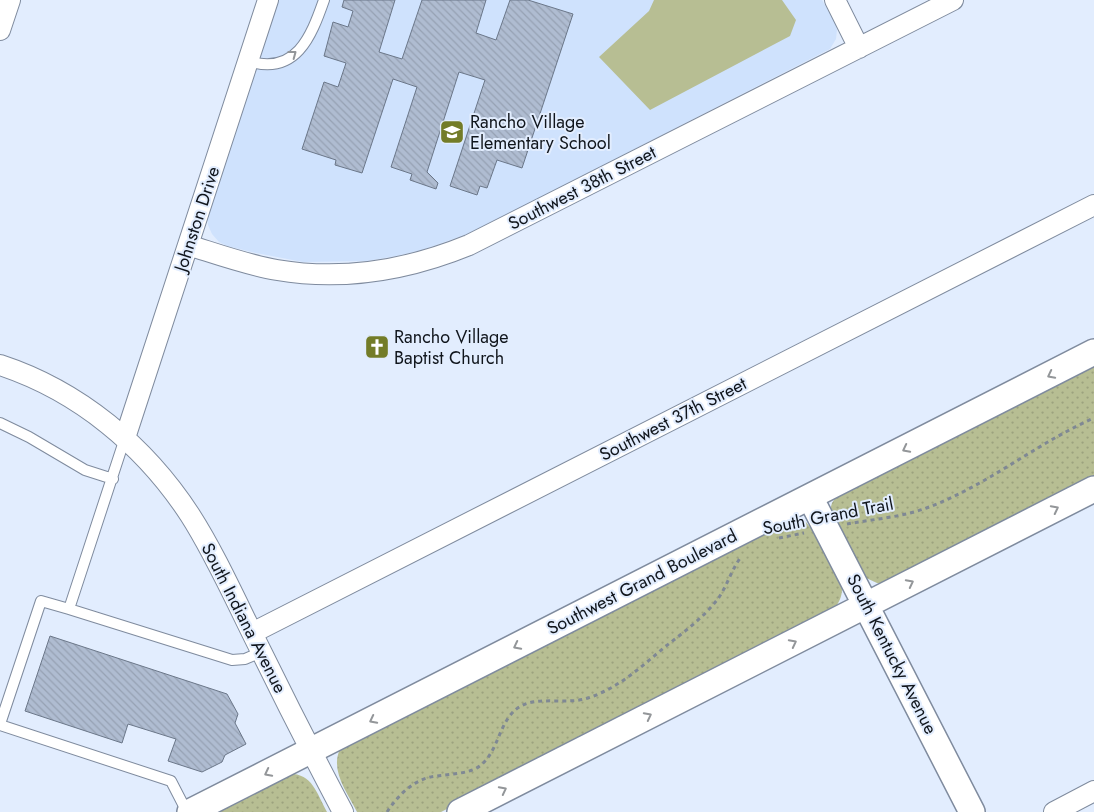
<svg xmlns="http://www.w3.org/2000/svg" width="1094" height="812" font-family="Jost,sans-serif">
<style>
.built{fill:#cfe2fd}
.grass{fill:url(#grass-dots)}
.pitch{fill:#b7be93}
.building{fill:url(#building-back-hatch);stroke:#6b7789}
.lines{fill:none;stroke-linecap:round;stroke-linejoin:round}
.service-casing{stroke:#7f8b9e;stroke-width:12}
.minor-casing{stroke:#7f8b9e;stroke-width:22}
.tertiary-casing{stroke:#7f8b9e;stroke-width:28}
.path{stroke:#7f8894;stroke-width:3;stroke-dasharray:4 4;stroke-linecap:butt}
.service{stroke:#fff;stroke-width:10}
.minor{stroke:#fff;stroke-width:20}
.tertiary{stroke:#fff;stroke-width:25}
.oneway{stroke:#939699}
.labels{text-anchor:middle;stroke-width:4;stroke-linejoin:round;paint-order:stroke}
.poi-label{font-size:18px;fill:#10151c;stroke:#e2edfe;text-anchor:start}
.street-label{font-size:18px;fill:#10151c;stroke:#e2edfe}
</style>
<defs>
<pattern id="grass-dots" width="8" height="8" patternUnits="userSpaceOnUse" patternTransform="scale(1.25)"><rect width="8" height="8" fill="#b7be93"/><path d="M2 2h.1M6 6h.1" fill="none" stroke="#9ca27e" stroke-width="1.8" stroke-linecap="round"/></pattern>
<pattern id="building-back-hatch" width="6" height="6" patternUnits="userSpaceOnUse" patternTransform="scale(1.25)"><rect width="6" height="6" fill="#afbcd1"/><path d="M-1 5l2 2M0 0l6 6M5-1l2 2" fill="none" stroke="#96a1b3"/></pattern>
</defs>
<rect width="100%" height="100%" fill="#e2edfe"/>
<!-- built -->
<path class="built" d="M 278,0 L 822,0 L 835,22 L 837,30 L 836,39 L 830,49 L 824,52 L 473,232 L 422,250 L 396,256 L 367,261 L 303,262 L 256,253 L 227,246 L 219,242 L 212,234 L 208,225 L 207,217 Z"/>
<!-- grass -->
<path class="grass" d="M 1094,362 L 1094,479 L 883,584 L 877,583 L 864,577 L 830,510 L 832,503 L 837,495 Z
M 797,518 L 806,522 L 814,532 L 841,581 C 844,594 840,602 832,612 L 441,812 L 357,812 C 347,792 330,771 340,749 L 785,519 Z
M 286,774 C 312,772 316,792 327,812 L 209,812 Z"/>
<!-- pitch -->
<path class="pitch" d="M 654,0 L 782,0 L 796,20 L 790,36 L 650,110 L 599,57 L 649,11 Z"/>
<!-- building -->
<path class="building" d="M 344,0 L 395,0 L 379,52 L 402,59 L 422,0 L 486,0 L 476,33 L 496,40 L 510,0 L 528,0 L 573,14 L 522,168 L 497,160 L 487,188 L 480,186 L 477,195 L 450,186 L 485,80 L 459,72 L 427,172 L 438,183 L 436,189 L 410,180 L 412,174 L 391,167 L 417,87 L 393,79 L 362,173 L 335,165 L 336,160 L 302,149 L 324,82 L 338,87 L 346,63 L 324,56 L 333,22 L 348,27 L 353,11 L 342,7 Z
M 50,636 L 227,694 L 238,714 L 235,723 L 246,744 L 225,755 L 222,762 L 202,772 L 168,761 L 176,739 L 128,724 L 122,743 L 25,711 Z"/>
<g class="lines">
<defs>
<path id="service" d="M 248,61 C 296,76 311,37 324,0
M 0,423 L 29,437 L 85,470 L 113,479
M 125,438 L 69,609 L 232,660 L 245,659 L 261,652
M 0,724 L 41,601 L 69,609
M 0,725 L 171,781 L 187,812"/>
<path id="minor" d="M 835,0 L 859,48
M 0,30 L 10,0
M 188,245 C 217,254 247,265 277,270 C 342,281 408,270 469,245 L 953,0
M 0,365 C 79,391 145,446 190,515 C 217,557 239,608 262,653 C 288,706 315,759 343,812
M 125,438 L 268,0
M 252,633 L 1094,205
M 1054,812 L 1094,791"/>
<path id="tertiary" d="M 810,497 L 972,812
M 190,812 L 1094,352
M 460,812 L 1094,489"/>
</defs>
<!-- service casing -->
<use href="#service" class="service-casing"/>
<!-- minor casing -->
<use href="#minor" class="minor-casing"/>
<!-- tertiary casing -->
<use href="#tertiary" class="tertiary-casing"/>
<!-- path -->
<path class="path" d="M 847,524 C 874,519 904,517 929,507 C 988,485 1037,443 1094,418
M 779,538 L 804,533
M 387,812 C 399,794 415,778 437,776 C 450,774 463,774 475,769 C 500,756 497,719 521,706 C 539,696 568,705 588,698 C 619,688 642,666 666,646 C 684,632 703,618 717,600 C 727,587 731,570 741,557"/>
<!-- service -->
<use href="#service" class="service"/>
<!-- minor -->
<use href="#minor" class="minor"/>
<!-- tertiary -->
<use href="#tertiary" class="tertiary"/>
</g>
<!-- one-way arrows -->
<defs><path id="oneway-chevron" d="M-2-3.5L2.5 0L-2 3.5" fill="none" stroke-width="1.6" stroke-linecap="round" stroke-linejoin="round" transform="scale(1.25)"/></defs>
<g class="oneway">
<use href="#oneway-chevron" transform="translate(293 54) rotate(-37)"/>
<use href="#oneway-chevron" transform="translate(1051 375) rotate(153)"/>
<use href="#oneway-chevron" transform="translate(906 449) rotate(153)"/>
<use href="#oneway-chevron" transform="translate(1055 509) rotate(-27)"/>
<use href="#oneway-chevron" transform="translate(910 583) rotate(-27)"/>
<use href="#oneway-chevron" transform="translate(793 643) rotate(-27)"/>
<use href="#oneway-chevron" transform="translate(517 646) rotate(153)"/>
<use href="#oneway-chevron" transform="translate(648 716) rotate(-27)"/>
<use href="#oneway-chevron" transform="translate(373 720) rotate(153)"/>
<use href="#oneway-chevron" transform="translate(268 773) rotate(153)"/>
<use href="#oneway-chevron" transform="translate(503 790) rotate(-27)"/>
</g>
<!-- icons -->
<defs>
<symbol id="school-square" viewBox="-11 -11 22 22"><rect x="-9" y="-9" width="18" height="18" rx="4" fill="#737c28" stroke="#e2edfe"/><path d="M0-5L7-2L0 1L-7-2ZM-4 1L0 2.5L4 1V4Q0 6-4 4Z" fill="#fff"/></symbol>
<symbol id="church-square" viewBox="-11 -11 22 22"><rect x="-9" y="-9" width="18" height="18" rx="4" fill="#737c28" stroke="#e2edfe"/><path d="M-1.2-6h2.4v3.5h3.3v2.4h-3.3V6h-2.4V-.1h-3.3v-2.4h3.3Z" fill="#fff"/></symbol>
</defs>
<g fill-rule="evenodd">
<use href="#school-square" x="438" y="118" width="28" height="28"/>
<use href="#church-square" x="363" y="333" width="28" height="28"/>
</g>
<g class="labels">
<!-- poi labels -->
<g class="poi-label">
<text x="470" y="128">Rancho Village<tspan x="470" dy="21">Elementary School</tspan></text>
<text x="394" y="343">Rancho Village<tspan x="394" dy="21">Baptist Church</tspan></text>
</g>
<!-- street labels -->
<g class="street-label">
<text transform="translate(582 188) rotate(-27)" y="6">Southwest 38th Street</text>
<text transform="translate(197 219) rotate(-72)" y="6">Johnston Drive</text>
<text transform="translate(673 419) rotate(-27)" y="6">Southwest 37th Street</text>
<text transform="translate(828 516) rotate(-11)" y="6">South Grand Trail</text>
<text transform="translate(642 582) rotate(-27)" y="6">Southwest Grand Boulevard</text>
<text transform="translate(244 618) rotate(63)" y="6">South Indiana Avenue</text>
<text transform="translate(892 654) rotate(63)" y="6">South Kentucky Avenue</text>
</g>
</g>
</svg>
